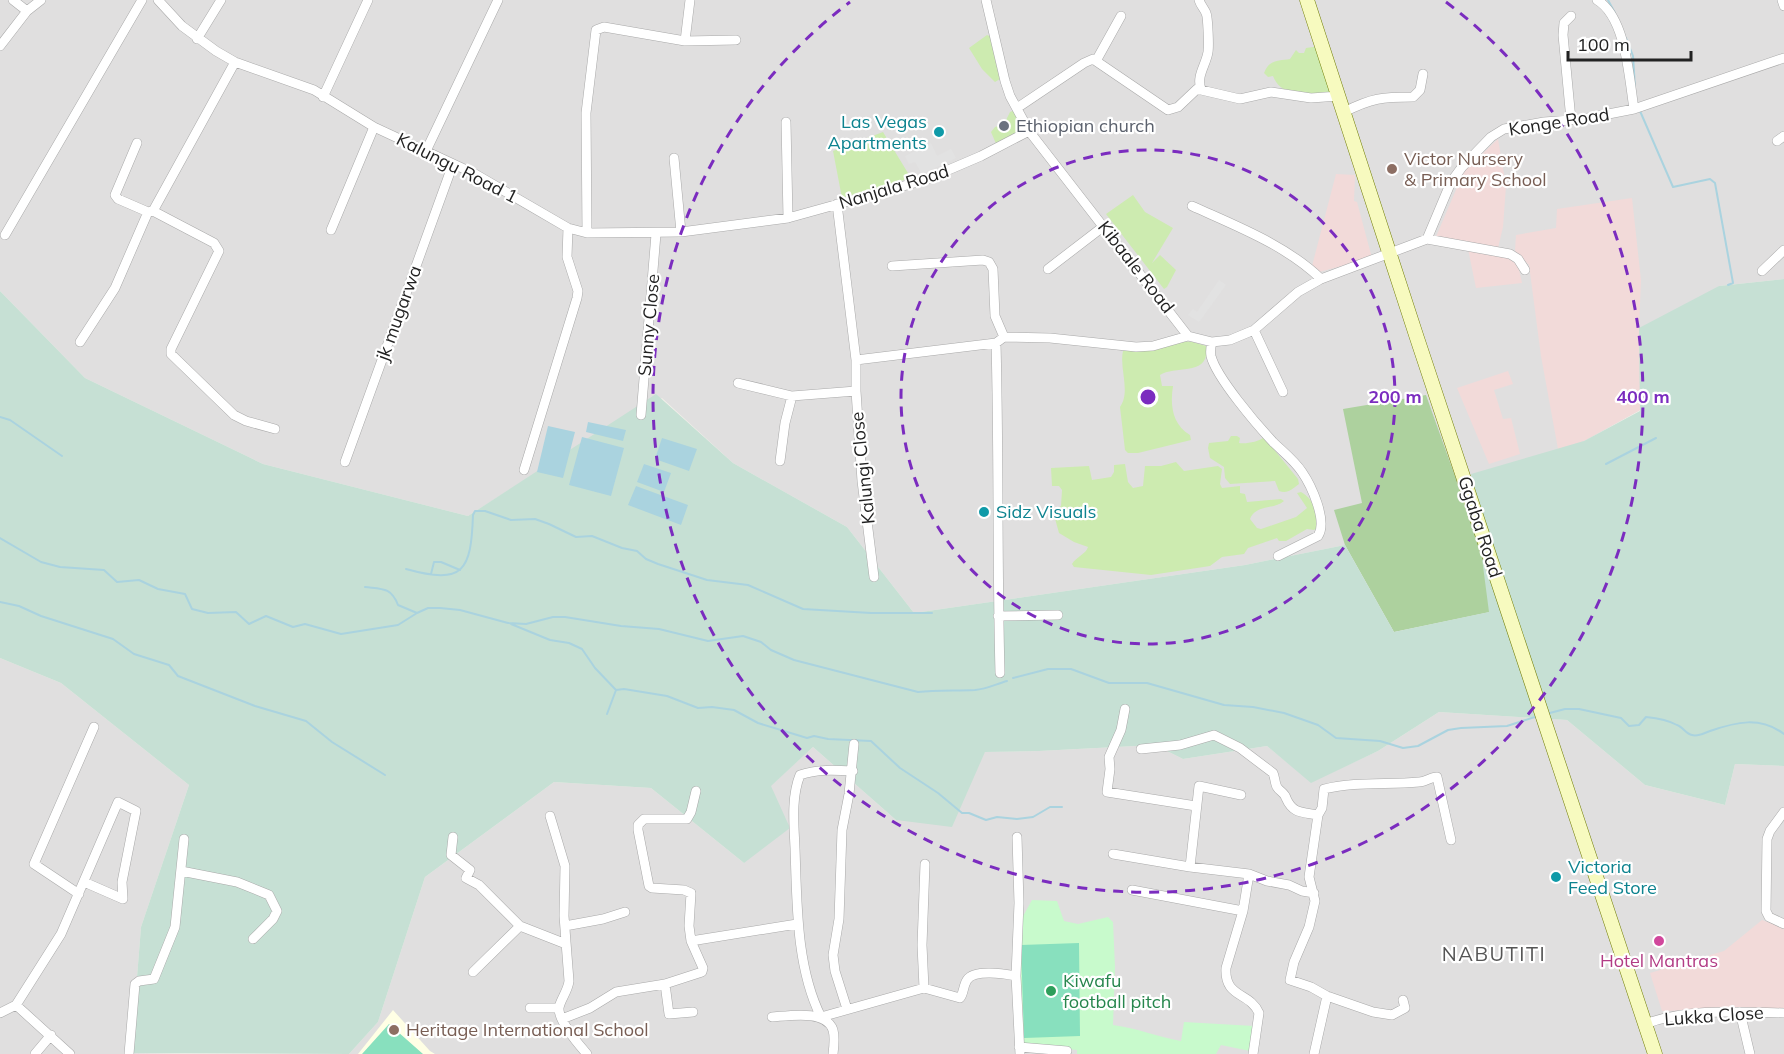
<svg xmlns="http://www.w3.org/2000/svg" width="1784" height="1054" font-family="Mulish,sans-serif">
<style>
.residential{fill:#e0dfdf}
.commercial{fill:#f2dad9}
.education{fill:#ffffe5}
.grass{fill:#cdebb0}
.forest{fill:#add19e}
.wetland{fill:#c6e0d4}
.park{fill:#c8facc}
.pitch{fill:#88e0be}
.parking{fill:#e2e2e2}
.water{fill:#aad3df}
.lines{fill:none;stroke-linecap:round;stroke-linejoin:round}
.stream{stroke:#aad3df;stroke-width:2}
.street-casing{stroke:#a9a9a9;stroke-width:10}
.secondary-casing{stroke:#707d05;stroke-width:15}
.street{stroke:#fff;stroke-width:9}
.secondary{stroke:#f7fabf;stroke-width:14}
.ring{fill:none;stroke:#7b2cbf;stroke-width:3;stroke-dasharray:10 8}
.worship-dot{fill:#6b7280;stroke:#fff;stroke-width:2}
.culture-dot{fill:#0f9aa8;stroke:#fff;stroke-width:2}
.education-dot{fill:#8d6e63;stroke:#fff;stroke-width:2}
.hotel-dot{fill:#d1479c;stroke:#fff;stroke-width:2}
.leisure-dot{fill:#2e9e5b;stroke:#fff;stroke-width:2}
.labels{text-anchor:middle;stroke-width:4.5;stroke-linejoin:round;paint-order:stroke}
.culture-label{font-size:18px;fill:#0d838f;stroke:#fff;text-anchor:start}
.street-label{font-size:18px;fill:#222;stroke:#fff}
.worship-label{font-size:18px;fill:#5b616d;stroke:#fff;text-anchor:start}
.education-label{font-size:18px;fill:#785e54;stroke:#fff;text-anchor:start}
.hotel-label{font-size:18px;fill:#b23c85;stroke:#fff}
.leisure-label{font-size:18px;fill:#27864d;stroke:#fff;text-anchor:start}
.neighbourhood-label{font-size:20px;letter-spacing:1.5px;fill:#555;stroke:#fff}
.centre{fill:#7b2cbf;stroke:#fff;stroke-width:3}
.ring-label{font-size:18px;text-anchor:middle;font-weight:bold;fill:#7b2cbf;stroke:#fff;stroke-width:4.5;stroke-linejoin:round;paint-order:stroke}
</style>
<rect width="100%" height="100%" fill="#f2efe9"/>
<!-- residential -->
<path class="residential" d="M 0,0 L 1784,0 L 1784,279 L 1719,286 L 1640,410 L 1584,441 L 1490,612 L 1394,632 L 1345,545 L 1245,565 L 914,613 L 847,527 L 733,463 L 662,398 L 586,441 L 468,516 L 263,464 L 85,378 L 0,291 Z
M 0,658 L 61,683 L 189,785 L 141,927 L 131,1053 L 182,1054 L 0,1054 Z
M 1439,712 L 1567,720 L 1645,785 L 1725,805 L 1735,764 L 1784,766 L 1784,1054 L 349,1054 L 378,1022 L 425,877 L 554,782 L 651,788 L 744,863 L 770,786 L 813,747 L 896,820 L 985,752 L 1039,751 L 1155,745 L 1183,759 L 1267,746 L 1311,782 L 1378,751 Z"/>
<!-- commercial -->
<path class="commercial" d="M 1498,139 L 1506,186 L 1503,227 L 1498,248 L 1435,239 L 1464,171 Z
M 1336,174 L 1355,175 L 1354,201 L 1357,202 L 1372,258 L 1319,272 L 1312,266 Z
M 1632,198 L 1641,280 L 1639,328 L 1640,410 L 1584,441 L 1558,449 L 1541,356 L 1529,265 L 1515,251 L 1516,235 L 1556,228 L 1557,209 Z
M 1468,249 L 1502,254 L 1518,265 L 1522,283 L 1476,288 Z
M 1508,371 L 1513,384 L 1494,390 L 1503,419 L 1511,418 L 1520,454 L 1489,464 L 1457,388 Z
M 1762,920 L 1784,928 L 1784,1008 L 1662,1011 L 1650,973 L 1724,951 Z"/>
<!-- education -->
<path class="education" d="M 393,1010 L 430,1051 L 435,1054 L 358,1054 Z"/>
<!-- grass -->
<path class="grass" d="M 987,35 L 992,37 L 1000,79 L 995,82 L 982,69 L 969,48 Z
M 1320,46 L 1335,92 L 1330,95 C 1309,94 1282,99 1273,76 L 1268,77 L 1264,73 C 1269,59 1279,61 1290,59 L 1296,50 L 1299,53 L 1304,53 L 1306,48 Z
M 1015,110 L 1025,129 L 997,146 L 991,132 L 995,127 L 1004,124 L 1010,112 Z
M 883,132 L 911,178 L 842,198 L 833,151 Z
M 1133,195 L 1145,212 L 1173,228 L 1152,263 L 1160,255 L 1176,270 L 1167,287 L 1164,289 L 1106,214 Z
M 1180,341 L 1193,342 L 1206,346 C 1211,377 1175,365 1160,375 L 1162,386 L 1173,386 C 1170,405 1172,424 1190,435 L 1191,440 L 1138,453 L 1128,453 L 1125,450 L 1120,407 C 1131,392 1119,368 1123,351 Z
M 1231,436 L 1237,436 L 1240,438 L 1239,443 C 1246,444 1259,442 1264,437 L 1298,479 L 1299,484 C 1292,489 1288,494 1279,491 L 1275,481 L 1230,484 L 1225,478 L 1224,467 L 1210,458 L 1208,448 L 1209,443 L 1228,441 Z
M 1176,462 L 1184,471 L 1218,466 L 1222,469 L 1220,484 L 1222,488 L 1240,486 L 1240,493 L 1245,494 L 1247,502 L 1281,499 L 1284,501 C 1274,510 1256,504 1250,519 L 1257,528 L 1261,529 L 1296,517 L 1307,508 L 1297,493 L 1301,492 C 1315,500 1317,513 1317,528 L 1314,530 L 1307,529 L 1286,541 L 1279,541 L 1277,538 L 1248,548 L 1244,554 L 1222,557 L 1210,566 L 1151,575 L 1074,567 L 1072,564 C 1076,557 1086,554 1088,547 L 1074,542 L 1059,533 L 1054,515 L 1056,510 L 1061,506 L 1062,490 L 1059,486 L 1052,486 L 1051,468 L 1089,466 L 1092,480 L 1111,477 L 1114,472 L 1114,465 L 1125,464 L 1128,482 L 1133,488 L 1143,486 L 1145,466 L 1161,466 Z"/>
<!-- forest -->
<path class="forest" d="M 1426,395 L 1487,566 L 1490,612 L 1394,632 L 1345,545 L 1334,510 L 1362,503 L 1343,409 Z"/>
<!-- wetland -->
<path class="wetland" d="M 1784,279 L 1784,766 L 1735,764 L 1725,805 L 1645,785 L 1567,720 L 1439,712 L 1378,751 L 1311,783 L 1267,746 L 1183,759 L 1155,745 L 1039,751 L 985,752 L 952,827 L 896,820 L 813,747 L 771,786 L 790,828 L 744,863 L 651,788 L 554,782 L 425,877 L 378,1022 L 349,1054 L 131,1053 L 141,927 L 189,785 L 61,683 L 0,658 L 0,291 L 85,378 L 263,464 L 468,516 L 656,394 L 733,463 L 847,527 L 914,613 L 1245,565 L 1345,545 L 1394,632 L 1489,612 L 1471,474 L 1584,441 L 1640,411 L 1639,328 L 1719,286 Z"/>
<!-- park -->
<path class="park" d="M 1032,900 L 1057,901 L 1064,921 L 1078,924 L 1108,917 L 1113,922 L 1115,967 L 1113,1025 C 1137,1028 1158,1037 1181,1041 L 1184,1022 L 1254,1026 L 1250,1051 L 1221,1045 L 1216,1054 L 1077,1054 L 1077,1050 L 1021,1044 L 1017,927 Z"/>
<!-- pitch -->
<path class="pitch" d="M 1079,943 L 1080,1036 L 1024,1038 L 1021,945 Z
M 389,1024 L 423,1054 L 362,1054 Z"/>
<!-- parking -->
<path class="parking" d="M 931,143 L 937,156 L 951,149 L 956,158 L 922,174 L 915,162 L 909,164 L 905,156 Z
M 1219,280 L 1226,285 L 1199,322 L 1188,315 L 1193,309 L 1197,312 Z"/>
<!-- water -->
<path class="water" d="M 588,422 L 626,430 L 623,441 L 586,432 Z
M 548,426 L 575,432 L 563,478 L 537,472 Z
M 582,437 L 624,448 L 611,496 L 569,485 Z
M 662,438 L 697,449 L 689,471 L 655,459 Z
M 644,464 L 671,473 L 664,492 L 637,482 Z
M 636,486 L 688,505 L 681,525 L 628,505 Z"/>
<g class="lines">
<!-- stream -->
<path class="stream" d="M 1608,0 L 1615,13
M 1626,38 L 1633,56 L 1635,88
M 1640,111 L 1673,187 L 1710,179 L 1715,183 L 1733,283 L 1728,285
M 0,417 L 10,420 L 62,456
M 1606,464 L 1656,438
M 0,538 L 41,562 L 60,567 L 104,570 L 117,582 L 139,580 L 158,589 L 185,594 L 192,609 L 208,613 L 236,612 L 249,624 L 266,616 L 293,627 L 305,624 L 341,634 L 398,625 L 417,613
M 406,569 C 464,585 471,571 473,515 L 475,511 L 485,511 L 511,520 L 535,519 L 549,524 L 576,537 L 592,536 L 622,548 L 637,551 L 646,559 L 658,564 L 707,580 L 748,585 L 803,609 L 871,613 L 932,613
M 431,574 L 434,562 L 441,562 L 460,570
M 365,587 C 382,589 391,587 398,605 L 417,613 L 428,608 L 440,608 L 460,610 L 508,623 L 526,624 L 553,617 L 565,617 L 621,626 L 659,629 L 708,641 L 743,636 L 761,642 L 771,650 L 794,660 L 918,692 C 937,690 956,691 975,690 C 987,689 996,684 1007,681
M 0,602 L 19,606 L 41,616 L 113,639 L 134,654 L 169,665 L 178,676 L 255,706 L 306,721 L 332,742 L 385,775
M 511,624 L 550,640 L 569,643 L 582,649 L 595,668 L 616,690
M 1013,678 L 1048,669 L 1071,669 L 1109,683 L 1147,683 L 1224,705 L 1253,707 L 1284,713 L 1318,725 L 1336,738 L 1380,741 L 1403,748 L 1418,746 L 1448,730 L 1461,728 L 1507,726 L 1538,716
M 616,690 L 624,689 L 667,696 L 698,708 L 712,707 L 734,710 L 758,723 L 807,738 L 814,736 L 828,739 L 871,741 L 900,768 L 938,793 L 962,813 L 969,813 L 986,820 L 997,817 L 1017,819 L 1033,817 L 1050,807 L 1062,807
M 607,714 L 616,690
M 1546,714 L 1565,709 L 1579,709 L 1621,718 L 1629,726 L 1639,725 L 1646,717 C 1656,718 1668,720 1677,725 C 1683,727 1686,734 1692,735 C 1698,737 1704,733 1710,731 C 1736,722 1760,716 1784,734"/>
<defs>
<path id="street" d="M 13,0 L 27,11
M 158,0 L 182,26 L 216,51 L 235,62 L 314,90 L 374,127 L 475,174 L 568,228 L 587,233 L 681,232 L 788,218 L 925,180 L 981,156 L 1029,131
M 986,0 L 1005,81 L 1010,96 L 1029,131 L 1188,336 L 1212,342 L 1230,340 L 1254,330 L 1298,292 L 1321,279 L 1427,239 L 1451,182 L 1462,167 L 1491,137 L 1504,129 L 1544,122 L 1583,119 L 1634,109 L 1784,58
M 1199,0 C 1201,6 1204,8 1206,13 C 1208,17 1209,47 1208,52 C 1206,65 1196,76 1201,89
M 1597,0 C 1626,17 1629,78 1634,109
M 1782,0 L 1784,6
M 1571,16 L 1564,23 L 1563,35 L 1571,120
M 197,39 L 221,0
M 685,41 L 690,0
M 0,46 L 27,11 L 41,0
M 1096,61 L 1121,16
M 235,62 L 153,211 L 214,243 L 219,251 L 171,349 L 171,354 L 234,415 L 246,421 L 275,429
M 323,97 L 368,0
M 1017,108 L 1084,63 L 1093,59 L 1168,110 L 1178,107 L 1197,89 L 1240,99 L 1271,92 L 1311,98 L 1339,96
M 1344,112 C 1372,98 1382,97 1413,97 L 1420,90 L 1423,74
M 786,122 L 788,218
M 1777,141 L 1784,136
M 137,143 L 115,195 L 118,199 L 148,212
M 426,151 L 498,0
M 674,158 L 681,232
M 837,204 L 856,360 L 856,391 L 862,481 L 874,577
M 1192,206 C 1236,226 1286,245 1321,279
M 331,230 L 374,127
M 587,233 L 586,113 L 596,30 L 604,27 L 685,41 L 736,40
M 5,235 L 142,0
M 1427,239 L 1510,254 L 1518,259 L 1525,270
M 892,266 L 983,260 L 989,262 L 993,269 L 995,316 L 1004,337
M 1048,269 L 1104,226
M 1762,271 L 1784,250
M 1254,330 L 1283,392
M 80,342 L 115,288 L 148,212 L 153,211
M 1212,342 C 1211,346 1210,351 1211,356 C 1216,377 1257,425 1273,442 C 1282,451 1294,460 1302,472 C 1311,485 1328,521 1318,536 L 1278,556
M 996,343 C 999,453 997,563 1000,673
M 856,360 L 996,343 L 1004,337 L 1050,338 L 1136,347 L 1153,346 L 1188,336
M 738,383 L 792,396 L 856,391
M 641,415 L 656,234
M 780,461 L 785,423 L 792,396
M 345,462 L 453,164
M 524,470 L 577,298 L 578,291 L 567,257 L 568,228
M 998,616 L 1058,615
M 1125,709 L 1121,730 L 1109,757 L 1110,769 L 1107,792 L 1196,806
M 1141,749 L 1180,745 L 1214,735 L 1240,748 L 1273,773 C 1275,777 1275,784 1277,787 C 1279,791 1285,793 1286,798 C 1293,814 1302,812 1318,815
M 853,771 C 835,770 817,769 800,775 C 791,797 794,825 795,848 C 797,903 796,967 821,1017 L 924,988 L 960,998 C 964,993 963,986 967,980 C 974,969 1005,974 1016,976
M 1241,795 L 1199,786 L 1190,867 L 1249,874 L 1243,911 L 1226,968 C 1224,998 1250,992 1259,1013 L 1253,1054
M 1784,812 L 1770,831 L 1767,839 L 1766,911 L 1769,917 L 1784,924
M 550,816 L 565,866 L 564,916 L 569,981 C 568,991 560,1000 559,1008 C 558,1020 579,1045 587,1054
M 453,837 L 451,855 L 470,870 L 466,878 L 479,885 L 520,926
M 1017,837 L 1019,903 L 1016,976 L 1020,1054
M 1113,854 L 1190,867
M 181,871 L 237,882 L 269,895 L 277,911 L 273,919 L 253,939
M 1249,874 L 1267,881 L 1289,885 L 1302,891 L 1314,893
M 1132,890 L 1243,911
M 79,894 L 34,864 L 94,727
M 565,926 L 603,919 L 625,912
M 691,941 L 797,924
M 473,972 L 520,926 L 566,944
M 665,984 L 669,1014 L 693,1012
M 924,988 L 922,945 L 925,864
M 1403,1000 L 1405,1008 L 1392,1015 L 1373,1012 L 1327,996 L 1311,987 L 1290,980 L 1294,962 L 1309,927 L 1315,901 L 1309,877 L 1318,815 L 1322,808 L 1324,789 C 1356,781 1387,785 1419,782 C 1426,782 1430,777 1437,777 L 1451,840
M 16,1005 L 70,1054
M 530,1008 L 559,1008
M 847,1009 L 835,971 L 833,955 L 839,919 L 842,830 L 849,794 L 854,744
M 1740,1012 L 1750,1054
M 0,1013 L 16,1005 L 61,934 L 118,802 L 136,811 L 122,882 L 123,899 L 84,882
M 772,1017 C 788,1016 826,1009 833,1030 C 835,1037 834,1046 833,1054
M 562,1019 L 590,1008 L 616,992 L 665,984 L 702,972 L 703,968 L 691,941 L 689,926 L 691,893 L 684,890 L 652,888 L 649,886 L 638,830 L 638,825 L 644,819 L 687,819 L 691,812 L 696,791
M 1645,1024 C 1688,1008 1739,1012 1784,1013
M 1019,1047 L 1067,1051
M 35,1054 L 51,1035
M 129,1054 L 135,984 L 139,981 L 154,979 L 175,927 L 184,839
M 1314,1054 L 1327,996"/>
<path id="secondary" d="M 1307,0 L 1417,338 L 1655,1054"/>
</defs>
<!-- street casing -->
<use href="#street" class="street-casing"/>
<!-- secondary casing -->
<use href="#secondary" class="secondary-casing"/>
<!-- street -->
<use href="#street" class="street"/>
<!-- secondary -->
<use href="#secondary" class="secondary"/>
</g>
<!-- distance rings -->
<g class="ring">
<circle cx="1148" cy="397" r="247"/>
<path d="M1446 2A495 495 0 1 1 850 2"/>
</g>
<!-- markers -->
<circle class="worship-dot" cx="1004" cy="126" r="6"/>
<g class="culture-dot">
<circle cx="939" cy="132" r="6"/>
<circle cx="984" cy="512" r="6"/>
<circle cx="1556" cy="877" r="6"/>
</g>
<g class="education-dot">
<circle cx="1392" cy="169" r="6"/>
<circle cx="394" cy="1030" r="6"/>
</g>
<circle class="hotel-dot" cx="1659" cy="941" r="6"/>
<circle class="leisure-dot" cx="1051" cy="991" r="6"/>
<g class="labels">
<!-- culture labels -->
<g class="culture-label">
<text x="927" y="128" text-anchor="end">Las Vegas<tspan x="927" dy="21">Apartments</tspan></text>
<text x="996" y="518">Sidz Visuals</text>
<text x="1568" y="873">Victoria<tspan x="1568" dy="21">Feed Store</tspan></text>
</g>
<!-- street labels -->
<g class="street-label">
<text transform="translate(1559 122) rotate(-9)" y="6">Konge Road</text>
<text transform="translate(457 168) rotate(27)" y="6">Kalungu Road 1</text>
<text transform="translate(894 187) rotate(-17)" y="6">Nanjala Road</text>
<text transform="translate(1136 267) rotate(52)" y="6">Kibaale Road</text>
<text transform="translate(399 313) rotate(-70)" y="6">jk mugarwa</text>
<text transform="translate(649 325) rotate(-85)" y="6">Sunny Close</text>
<text transform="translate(863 468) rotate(-96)" y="6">Kalungi Close</text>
<text transform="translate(1480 527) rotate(72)" y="6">Ggaba Road</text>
<text transform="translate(1714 1016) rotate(-4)" y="6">Lukka Close</text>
</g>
<!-- worship labels -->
<g class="worship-label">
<text x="1016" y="132">Ethiopian church</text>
</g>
<!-- education labels -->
<g class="education-label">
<text x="1404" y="165">Victor Nursery<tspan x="1404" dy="21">&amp; Primary School</tspan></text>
<text x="406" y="1036">Heritage International School</text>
</g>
<!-- hotel labels -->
<g class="hotel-label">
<text x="1659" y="967">Hotel Mantras</text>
</g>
<!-- leisure labels -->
<g class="leisure-label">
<text x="1063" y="987">Kiwafu<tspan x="1063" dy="21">football pitch</tspan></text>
</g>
<!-- neighbourhood labels -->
<g class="neighbourhood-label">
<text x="1494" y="961">NABUTITI</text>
</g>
</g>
<circle cx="1148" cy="397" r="9" class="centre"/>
<g class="ring-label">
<text x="1395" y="403">200 m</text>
<text x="1643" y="403">400 m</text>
</g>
<!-- scale -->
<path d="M1568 51v9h123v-9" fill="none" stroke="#222222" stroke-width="3"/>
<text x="1577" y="51" font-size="18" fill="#222222" stroke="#ffffff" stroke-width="4.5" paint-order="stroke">100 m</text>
</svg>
